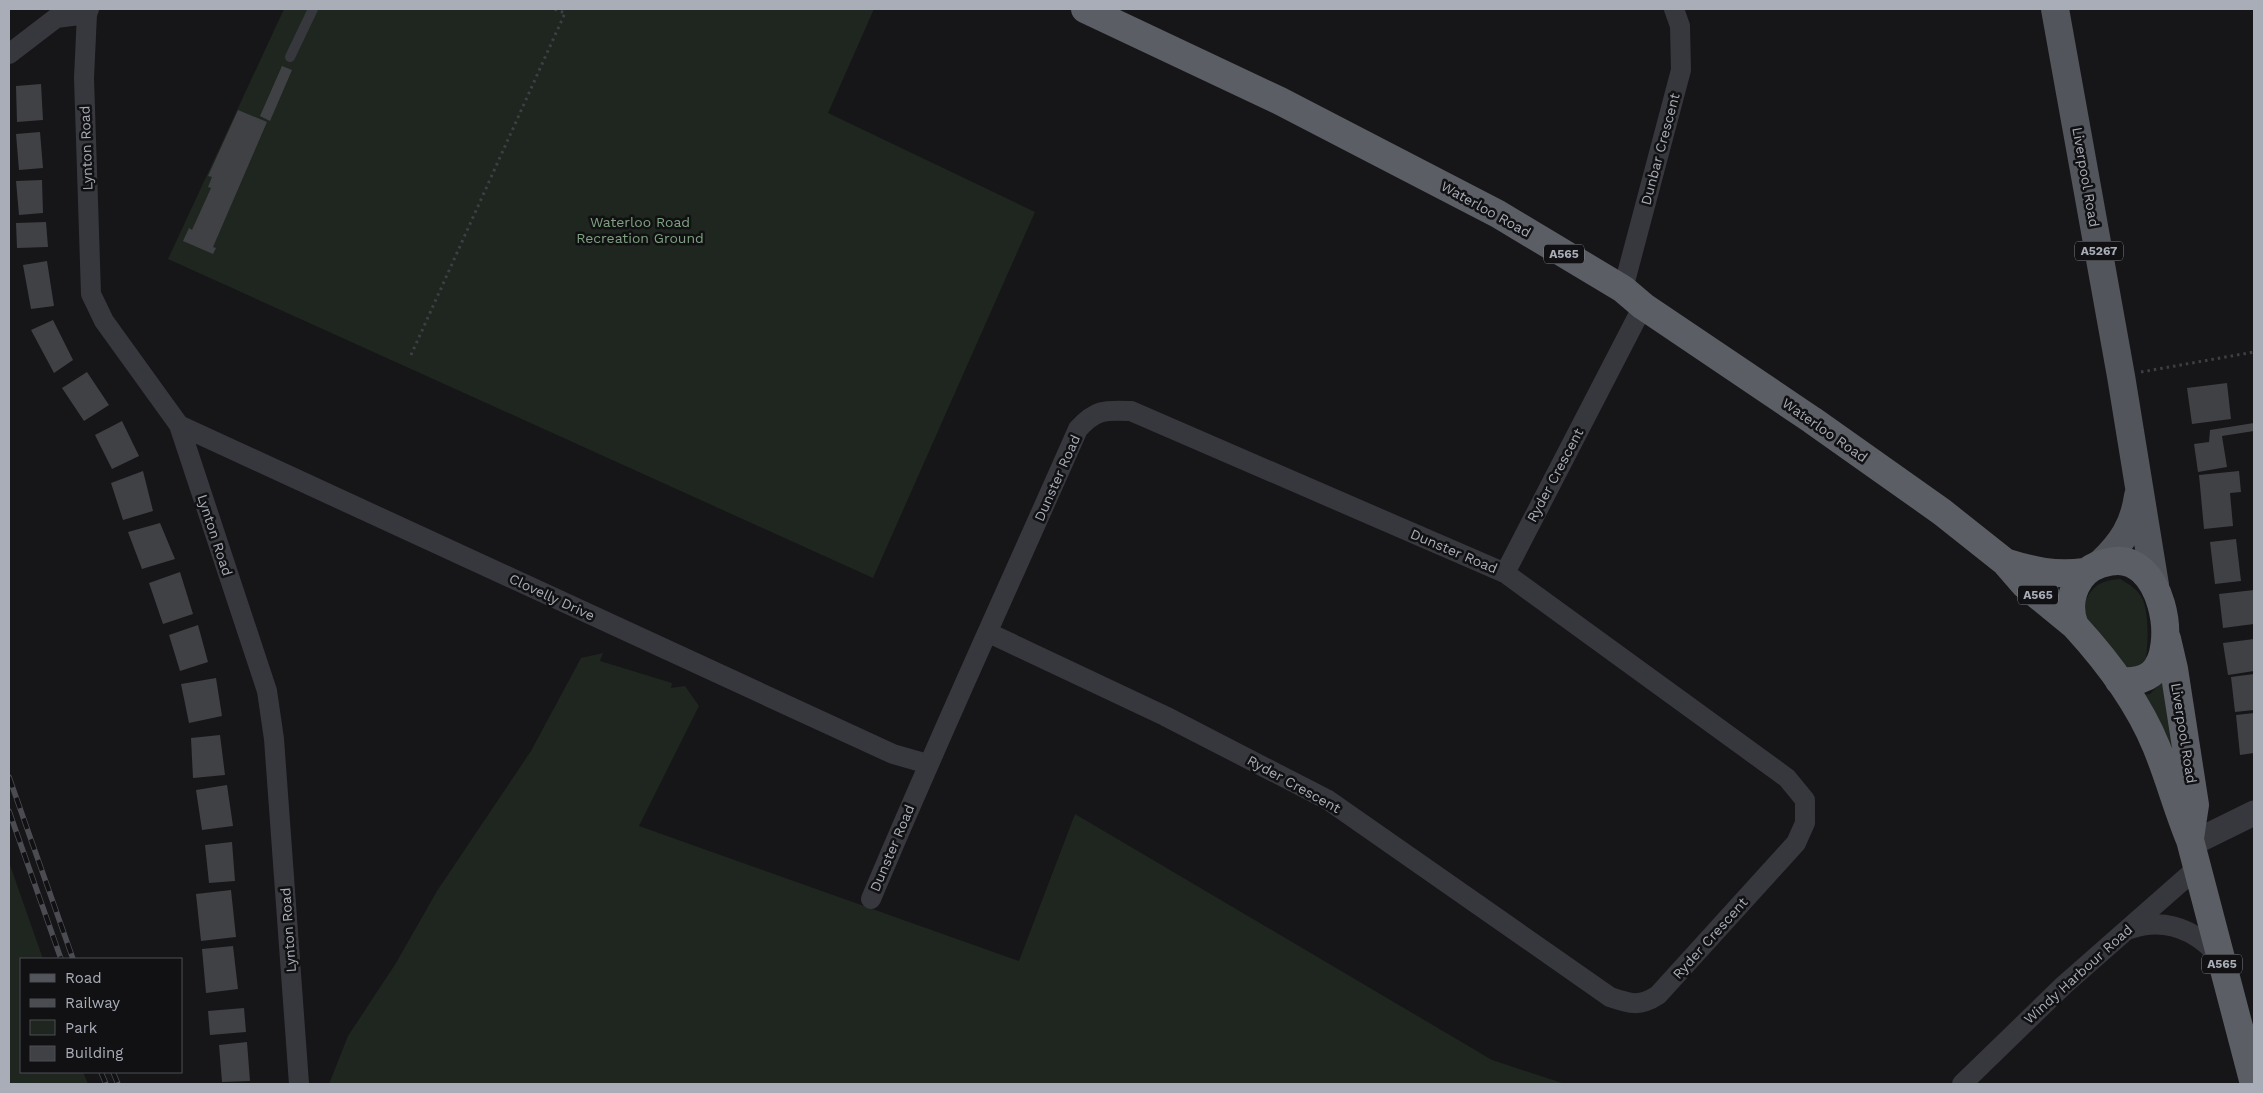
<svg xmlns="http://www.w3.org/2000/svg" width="2263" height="1093" font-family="'Work Sans',sans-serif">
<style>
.green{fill:#1e261f}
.building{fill:#404145}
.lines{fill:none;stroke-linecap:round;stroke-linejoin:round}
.path{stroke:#3d3f44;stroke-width:3;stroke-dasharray:2.5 4;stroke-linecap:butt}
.service{stroke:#37383d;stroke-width:10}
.minor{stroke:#37383d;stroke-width:20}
.tertiary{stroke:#37383d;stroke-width:25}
.primary{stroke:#53555c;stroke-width:28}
.trunk{stroke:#5b5e65;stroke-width:28}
.rail-casing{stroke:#4a4c52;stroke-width:5.5}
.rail{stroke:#111113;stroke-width:4;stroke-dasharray:11;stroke-linecap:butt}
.labels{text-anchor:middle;stroke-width:5;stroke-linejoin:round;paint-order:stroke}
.shield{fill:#111113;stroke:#7b7e86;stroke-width:1}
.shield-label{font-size:12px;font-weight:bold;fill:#a8adb8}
.street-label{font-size:14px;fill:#a8adb8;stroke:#111113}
.park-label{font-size:14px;fill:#7fa381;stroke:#111113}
</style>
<rect width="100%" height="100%" fill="#161618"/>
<!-- green -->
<path class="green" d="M 284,9 L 874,9 L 828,113 L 1035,212 L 873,578 L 168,259 Z
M 2120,579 C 2129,584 2139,590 2143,600 C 2149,614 2148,643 2146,659 L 2137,668 L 2130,670 L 2095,640 L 2082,607 C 2092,587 2097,581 2120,579 Z
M 603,653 L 600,661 L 672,683 L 671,688 L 685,686 L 699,706 L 639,826 L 1019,961 L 1075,814 L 1492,1060 L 1565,1084 L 329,1084 L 348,1036 L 396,963 L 437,891 L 531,751 L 581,658 Z
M 2167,677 L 2181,774 L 2138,695 L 2150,694 Z
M 9,862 L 43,959 L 21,959 L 21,1072 L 83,1072 L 88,1084 L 9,1084 Z"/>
<!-- building -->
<path class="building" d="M 282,66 L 292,70 L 270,121 L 260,116 Z
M 41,84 L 43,120 L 17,122 L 16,86 Z
M 238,110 L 267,122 L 213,247 L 216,248 L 213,254 L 183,241 L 189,228 L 192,230 L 211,188 L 208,187 L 212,177 L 208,176 Z
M 40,132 L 43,168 L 19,170 L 16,134 Z
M 42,180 L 43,213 L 19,215 L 16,181 Z
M 46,222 L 48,247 L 17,248 L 16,223 Z
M 47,261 L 54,306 L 31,309 L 23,265 Z
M 53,320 L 73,360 L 54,373 L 31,330 Z
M 87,372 L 109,405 L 84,421 L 62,388 Z
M 2227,383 L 2231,419 L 2192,424 L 2187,388 Z
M 122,421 L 139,456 L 112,469 L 95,435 Z
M 2254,423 L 2254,431 L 2222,436 L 2227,467 L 2198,472 L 2194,444 L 2209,442 L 2210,430 Z
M 143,471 L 153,511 L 123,520 L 111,483 Z
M 2239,471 L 2241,492 L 2230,493 L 2233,526 L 2204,529 L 2199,475 Z
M 160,523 L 175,559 L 142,569 L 128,532 Z
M 2236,539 L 2241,581 L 2215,584 L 2210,542 Z
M 180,572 L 193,614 L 163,624 L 149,583 Z
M 2254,590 L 2254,624 L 2223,628 L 2219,594 Z
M 198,625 L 208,662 L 180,671 L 169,635 Z
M 2254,639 L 2254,671 L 2228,675 L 2223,643 Z
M 2254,674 L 2254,710 L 2235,712 L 2231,677 Z
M 216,678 L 222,716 L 189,723 L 181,684 Z
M 2254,713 L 2254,753 L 2240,755 L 2236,715 Z
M 220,735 L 225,775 L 193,778 L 191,738 Z
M 227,785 L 233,826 L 202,830 L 196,790 Z
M 232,842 L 235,881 L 209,883 L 205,845 Z
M 231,890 L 236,937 L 201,941 L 196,894 Z
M 233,946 L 238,989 L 206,993 L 202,949 Z
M 244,1008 L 246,1032 L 210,1035 L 208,1011 Z
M 247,1042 L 250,1081 L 222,1082 L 219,1045 Z"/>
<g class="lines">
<!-- path -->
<path class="path" d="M 411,355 L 565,13 L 554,9
M 2141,372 L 2254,352"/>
<!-- service -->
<path class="service" d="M 290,57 L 313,9"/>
<!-- minor -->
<path class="minor" d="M 89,9 L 87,14 L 84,78 L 91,294 L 104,321 L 179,425 L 267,691 L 274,739 L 299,1084
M 9,54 L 56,18 L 87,14
M 1623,289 L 1681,70 L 1680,26 L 1674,9
M 179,425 L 893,754 L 928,764
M 1505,573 L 1643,306
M 871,899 C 937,741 1009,586 1078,429 C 1096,409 1105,410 1131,411 L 1505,573 L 1787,778 L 1805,800 L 1805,823 L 1796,843 L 1658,995 C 1640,1007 1630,1004 1610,997 L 1328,800 L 1165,716 L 989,633
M 2130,929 C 2165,917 2194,929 2219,956
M 1962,1084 L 2064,985 L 2197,868"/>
<!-- tertiary -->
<path class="tertiary" d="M 2191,844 L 2254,813"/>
<!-- primary -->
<path class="primary" d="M 2055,9 L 2121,376 L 2155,585
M 2101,563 C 2122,543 2134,525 2138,496"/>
<!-- trunk -->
<path class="trunk" d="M 1085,9 L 1280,101 L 1498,214 L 1623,289 L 1643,306 L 1812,420 L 1942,512 L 2005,562 L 2025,585 L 2075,626
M 2005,562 C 2034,571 2054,576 2085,572
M 2167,639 L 2174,669 L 2195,805 L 2190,838
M 2119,681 C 2130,682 2142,681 2151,674 C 2181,650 2162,549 2109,562 C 2097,564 2087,569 2080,579 C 2070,594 2068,609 2075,626 C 2107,661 2138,702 2156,746 C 2169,777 2177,809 2190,840 L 2254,1084"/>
<defs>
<path id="rail" d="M 9,777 L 73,959
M 9,811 L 61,959
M 101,1072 L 106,1084
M 113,1072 L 118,1084"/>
</defs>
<!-- rail casing -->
<use href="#rail" class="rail-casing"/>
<!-- rail -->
<use href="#rail" class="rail"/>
</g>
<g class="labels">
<!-- shield labels -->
<g class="shield">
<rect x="2075" y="241.5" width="48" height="19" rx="4"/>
<rect x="1544" y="244.5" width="40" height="19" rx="4"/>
<rect x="2018" y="585.5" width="40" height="19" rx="4"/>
<rect x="2202" y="954.5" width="40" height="19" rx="4"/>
</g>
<g class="shield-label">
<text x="2099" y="255">A5267</text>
<text x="1564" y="258">A565</text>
<text x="2038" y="599">A565</text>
<text x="2222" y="968">A565</text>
</g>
<!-- street labels -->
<g class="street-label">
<text transform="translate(86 148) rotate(-92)" y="5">Lynton Road</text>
<text transform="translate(1660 149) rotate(-75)" y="5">Dunbar Crescent</text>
<text transform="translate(2086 177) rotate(80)" y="5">Liverpool Road</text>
<text transform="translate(1486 209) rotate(29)" y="5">Waterloo Road</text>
<text transform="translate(1825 430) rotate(35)" y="5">Waterloo Road</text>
<text transform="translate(1555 475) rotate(-62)" y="5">Ryder Crescent</text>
<text transform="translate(1057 478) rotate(-66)" y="5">Dunster Road</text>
<text transform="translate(215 535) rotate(72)" y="5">Lynton Road</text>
<text transform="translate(1454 551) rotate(23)" y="5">Dunster Road</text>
<text transform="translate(552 597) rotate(25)" y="5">Clovelly Drive</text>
<text transform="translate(2184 733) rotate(81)" y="5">Liverpool Road</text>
<text transform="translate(1294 784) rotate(29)" y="5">Ryder Crescent</text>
<text transform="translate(892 848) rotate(-67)" y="5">Dunster Road</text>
<text transform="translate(288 930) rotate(-94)" y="5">Lynton Road</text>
<text transform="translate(1710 938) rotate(-48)" y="5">Ryder Crescent</text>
<text transform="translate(2078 974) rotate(-42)" y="5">Windy Harbour Road</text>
</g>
<!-- park labels -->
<g class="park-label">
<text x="640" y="227">Waterloo Road<tspan x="640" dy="16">Recreation Ground</tspan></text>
</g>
</g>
<!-- border -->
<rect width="2263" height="1093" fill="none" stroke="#a8adb8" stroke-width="20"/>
<!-- legend -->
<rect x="20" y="958" width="162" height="115" fill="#111113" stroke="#4d4f55"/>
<rect x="30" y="974" width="25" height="8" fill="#53555c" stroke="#4d4f55"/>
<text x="65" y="983" font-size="15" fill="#a8adb8">Road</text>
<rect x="30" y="999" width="25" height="8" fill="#4a4c52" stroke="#4d4f55"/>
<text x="65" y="1008" font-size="15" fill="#a8adb8">Railway</text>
<rect x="30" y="1020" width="25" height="15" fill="#1e261f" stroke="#4d4f55"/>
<text x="65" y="1033" font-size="15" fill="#a8adb8">Park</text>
<rect x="30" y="1046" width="25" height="15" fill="#404145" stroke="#4d4f55"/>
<text x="65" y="1058" font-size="15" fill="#a8adb8">Building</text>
</svg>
